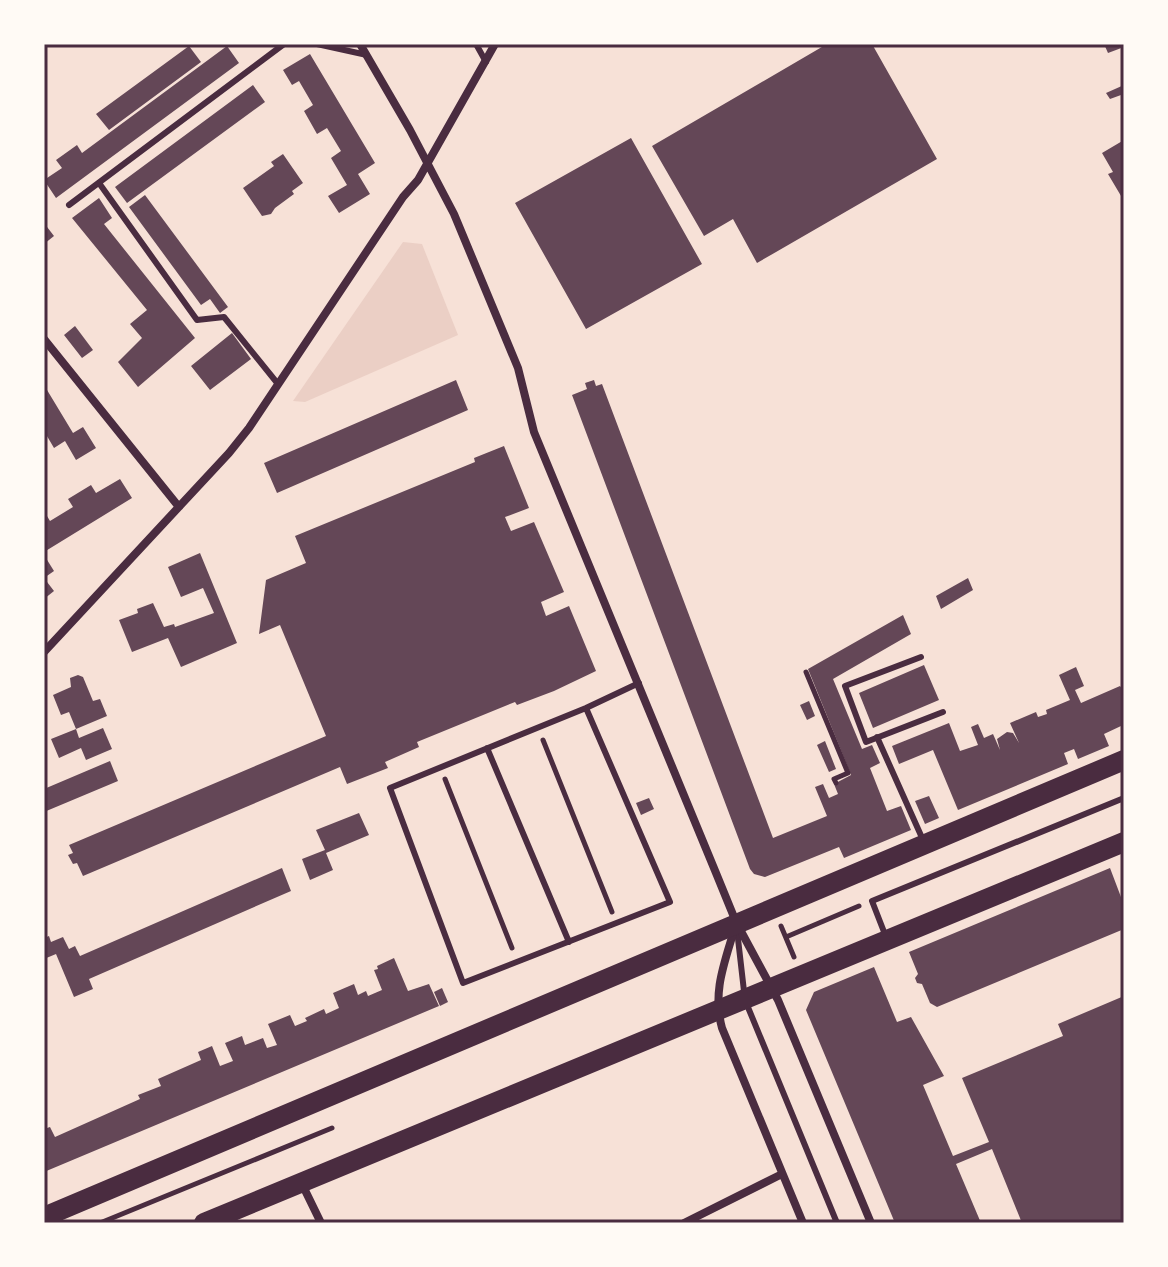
<svg xmlns="http://www.w3.org/2000/svg" width="1168" height="1267" font-family="Montserrat,sans-serif">
<style>
.green{fill:#ebcfc5}
.building{fill:#644757}
.lines{fill:none;stroke-linecap:round;stroke-linejoin:round}
.path{stroke:#4a2c40;stroke-width:5}
.service{stroke:#4a2c40;stroke-width:6}
.minor{stroke:#4a2c40;stroke-width:8}
.primary{stroke:#4a2c40;stroke-width:20}
.neatline{fill:none;stroke:#4a2c40;stroke-width:3}
</style>
<rect width="100%" height="100%" fill="#f7e1d7"/>
<!-- green -->
<path class="green" d="M 403,242 L 422,244 L 458,335 L 305,402 L 293,401 Z"/>
<!-- building -->
<path class="building" d="M 827,44 L 872,44 L 937,159 L 757,263 L 733,219 L 704,236 L 652,146 Z
M 1104,44 L 1124,44 L 1124,47 L 1108,53 Z
M 189,46 L 201,62 L 109,130 L 96,114 Z
M 227,46 L 239,63 L 56,198 L 44,180 L 62,168 L 56,160 L 77,145 L 82,153 Z
M 310,54 L 375,163 L 358,174 L 370,194 L 339,213 L 328,196 L 347,185 L 331,158 L 341,151 L 327,128 L 317,134 L 304,111 L 313,105 L 299,81 L 292,85 L 283,70 Z
M 253,85 L 265,102 L 127,203 L 115,187 Z
M 1124,85 L 1124,101 L 1121,95 L 1110,99 L 1106,93 Z
M 631,138 L 702,264 L 586,329 L 515,203 Z
M 1124,140 L 1124,201 L 1108,174 L 1113,172 L 1102,153 Z
M 283,154 L 303,183 L 292,191 L 294,194 L 275,208 L 271,214 L 262,216 L 243,188 L 274,166 L 271,162 Z
M 145,195 L 228,307 L 220,313 L 210,299 L 201,305 L 129,207 Z
M 99,198 L 112,218 L 104,224 L 195,338 L 138,387 L 118,362 L 142,338 L 130,324 L 147,310 L 72,218 Z
M 44,223 L 54,236 L 44,244 Z
M 75,326 L 93,350 L 82,358 L 64,335 Z
M 232,333 L 251,359 L 210,390 L 191,366 Z
M 456,380 L 468,410 L 277,493 L 264,463 Z
M 594,380 L 596,386 L 602,384 L 773,838 L 827,816 L 815,787 L 823,784 L 829,798 L 838,794 L 834,784 L 851,775 L 808,669 L 903,615 L 911,634 L 833,679 L 862,749 L 872,745 L 880,763 L 870,768 L 887,811 L 901,806 L 911,830 L 844,858 L 839,847 L 765,877 L 754,874 L 750,869 L 572,395 L 587,389 L 585,383 Z
M 44,385 L 73,433 L 83,427 L 96,448 L 76,460 L 65,441 L 54,448 L 44,431 Z
M 504,446 L 529,508 L 505,517 L 511,531 L 534,522 L 564,592 L 541,602 L 546,616 L 569,606 L 596,671 L 554,691 L 517,705 L 515,702 L 417,742 L 419,747 L 385,762 L 388,768 L 347,784 L 340,767 L 83,876 L 77,863 L 73,864 L 68,855 L 73,853 L 69,845 L 326,736 L 280,625 L 259,634 L 266,580 L 306,563 L 295,536 L 475,462 L 474,458 Z
M 120,479 L 132,498 L 44,552 L 44,511 L 50,521 L 73,507 L 68,499 L 91,485 L 96,493 Z
M 200,553 L 237,643 L 181,667 L 168,638 L 132,652 L 119,620 L 138,613 L 137,609 L 153,603 L 164,627 L 174,624 L 175,627 L 214,613 L 203,588 L 181,597 L 168,567 Z
M 44,555 L 54,571 L 44,578 L 54,591 L 44,599 Z
M 968,578 L 973,590 L 941,609 L 936,596 Z
M 924,665 L 939,700 L 873,728 L 859,693 Z
M 1076,667 L 1084,686 L 1075,690 L 1081,703 L 1120,686 L 1124,691 L 1124,731 L 1121,726 L 1104,734 L 1109,746 L 1078,759 L 1074,749 L 1064,753 L 1068,764 L 958,810 L 933,750 L 899,764 L 892,746 L 949,723 L 960,751 L 978,745 L 971,727 L 978,724 L 984,738 L 993,734 L 1000,750 L 997,739 L 1007,732 L 1013,733 L 1019,743 L 1010,723 L 1036,712 L 1038,717 L 1047,714 L 1046,710 L 1070,700 L 1059,675 Z
M 78,675 L 83,677 L 93,701 L 100,699 L 107,716 L 76,729 L 69,712 L 61,715 L 53,695 L 71,687 L 70,678 Z
M 809,701 L 815,716 L 807,720 L 800,705 Z
M 103,728 L 112,749 L 86,760 L 81,748 L 59,758 L 51,739 L 76,729 L 79,738 Z
M 825,741 L 836,769 L 829,772 L 817,745 Z
M 110,761 L 118,781 L 44,812 L 44,789 Z
M 929,796 L 939,818 L 925,824 L 915,801 Z
M 649,798 L 654,809 L 641,815 L 636,803 Z
M 359,813 L 369,835 L 326,853 L 333,870 L 310,880 L 302,859 L 325,850 L 316,830 Z
M 282,868 L 291,891 L 89,979 L 93,989 L 74,997 L 56,954 L 44,959 L 44,938 L 49,936 L 51,942 L 63,937 L 69,949 L 75,946 L 80,956 Z
M 1110,868 L 1124,905 L 1124,929 L 937,1007 L 930,1003 L 922,984 L 917,983 L 915,978 L 918,974 L 909,952 Z
M 394,958 L 408,991 L 429,984 L 439,1006 L 44,1172 L 44,1129 L 50,1127 L 55,1137 L 140,1099 L 138,1095 L 161,1086 L 158,1079 L 201,1060 L 198,1052 L 212,1046 L 220,1066 L 233,1061 L 225,1043 L 242,1036 L 245,1045 L 263,1038 L 267,1048 L 277,1045 L 268,1024 L 290,1015 L 295,1026 L 307,1021 L 305,1018 L 324,1009 L 326,1014 L 339,1008 L 333,993 L 354,984 L 358,995 L 366,991 L 368,996 L 382,990 L 374,970 L 378,969 L 377,966 Z
M 874,967 L 897,1022 L 911,1017 L 944,1076 L 923,1085 L 953,1156 L 989,1142 L 962,1078 L 1063,1036 L 1058,1024 L 1124,996 L 1124,1223 L 1022,1223 L 992,1149 L 956,1164 L 981,1223 L 895,1223 L 806,1010 L 814,992 Z
M 442,988 L 448,1002 L 440,1006 L 434,992 Z"/>
<g class="lines">
<!-- path -->
<path class="path" d="M 806,672 L 848,773 L 834,779 L 836,783
M 543,740 L 612,912
M 445,779 L 512,948
M 781,926 L 794,957
M 786,937 L 859,906
M 100,1223 L 332,1128"/>
<!-- service -->
<path class="service" d="M 317,44 L 367,55
M 476,44 L 486,62
M 99,183 L 197,320 L 224,317 L 278,384
M 69,205 L 284,44
M 921,657 L 845,686 L 866,742 L 943,712
M 586,708 L 670,902 L 463,983 L 390,788 L 586,708 L 639,683
M 877,737 L 923,840
M 487,748 L 569,942
M 737,930 L 745,1000 L 837,1223
M 886,937 L 872,901 L 1124,798"/>
<!-- minor -->
<path class="minor" d="M 360,44 L 410,130 L 454,214 L 518,368 L 534,432 L 716,873 L 736,922 L 778,1000 L 871,1223
M 44,339 L 179,507
M 44,652 L 229,453 L 249,428 L 403,197 L 418,180 L 495,44
M 735,927 C 725,962 712,991 722,1028 L 803,1223
M 302,1184 L 321,1223
M 684,1223 L 782,1174"/>
<!-- primary -->
<path class="primary" d="M 44,1217 L 1124,760
M 204,1223 L 1124,842"/>
</g>
<!-- border -->
<rect width="1168" height="1267" fill="none" stroke="#fffaf5" stroke-width="92"/>
<rect x="46" y="46" width="1076" height="1175" class="neatline"/>
</svg>
